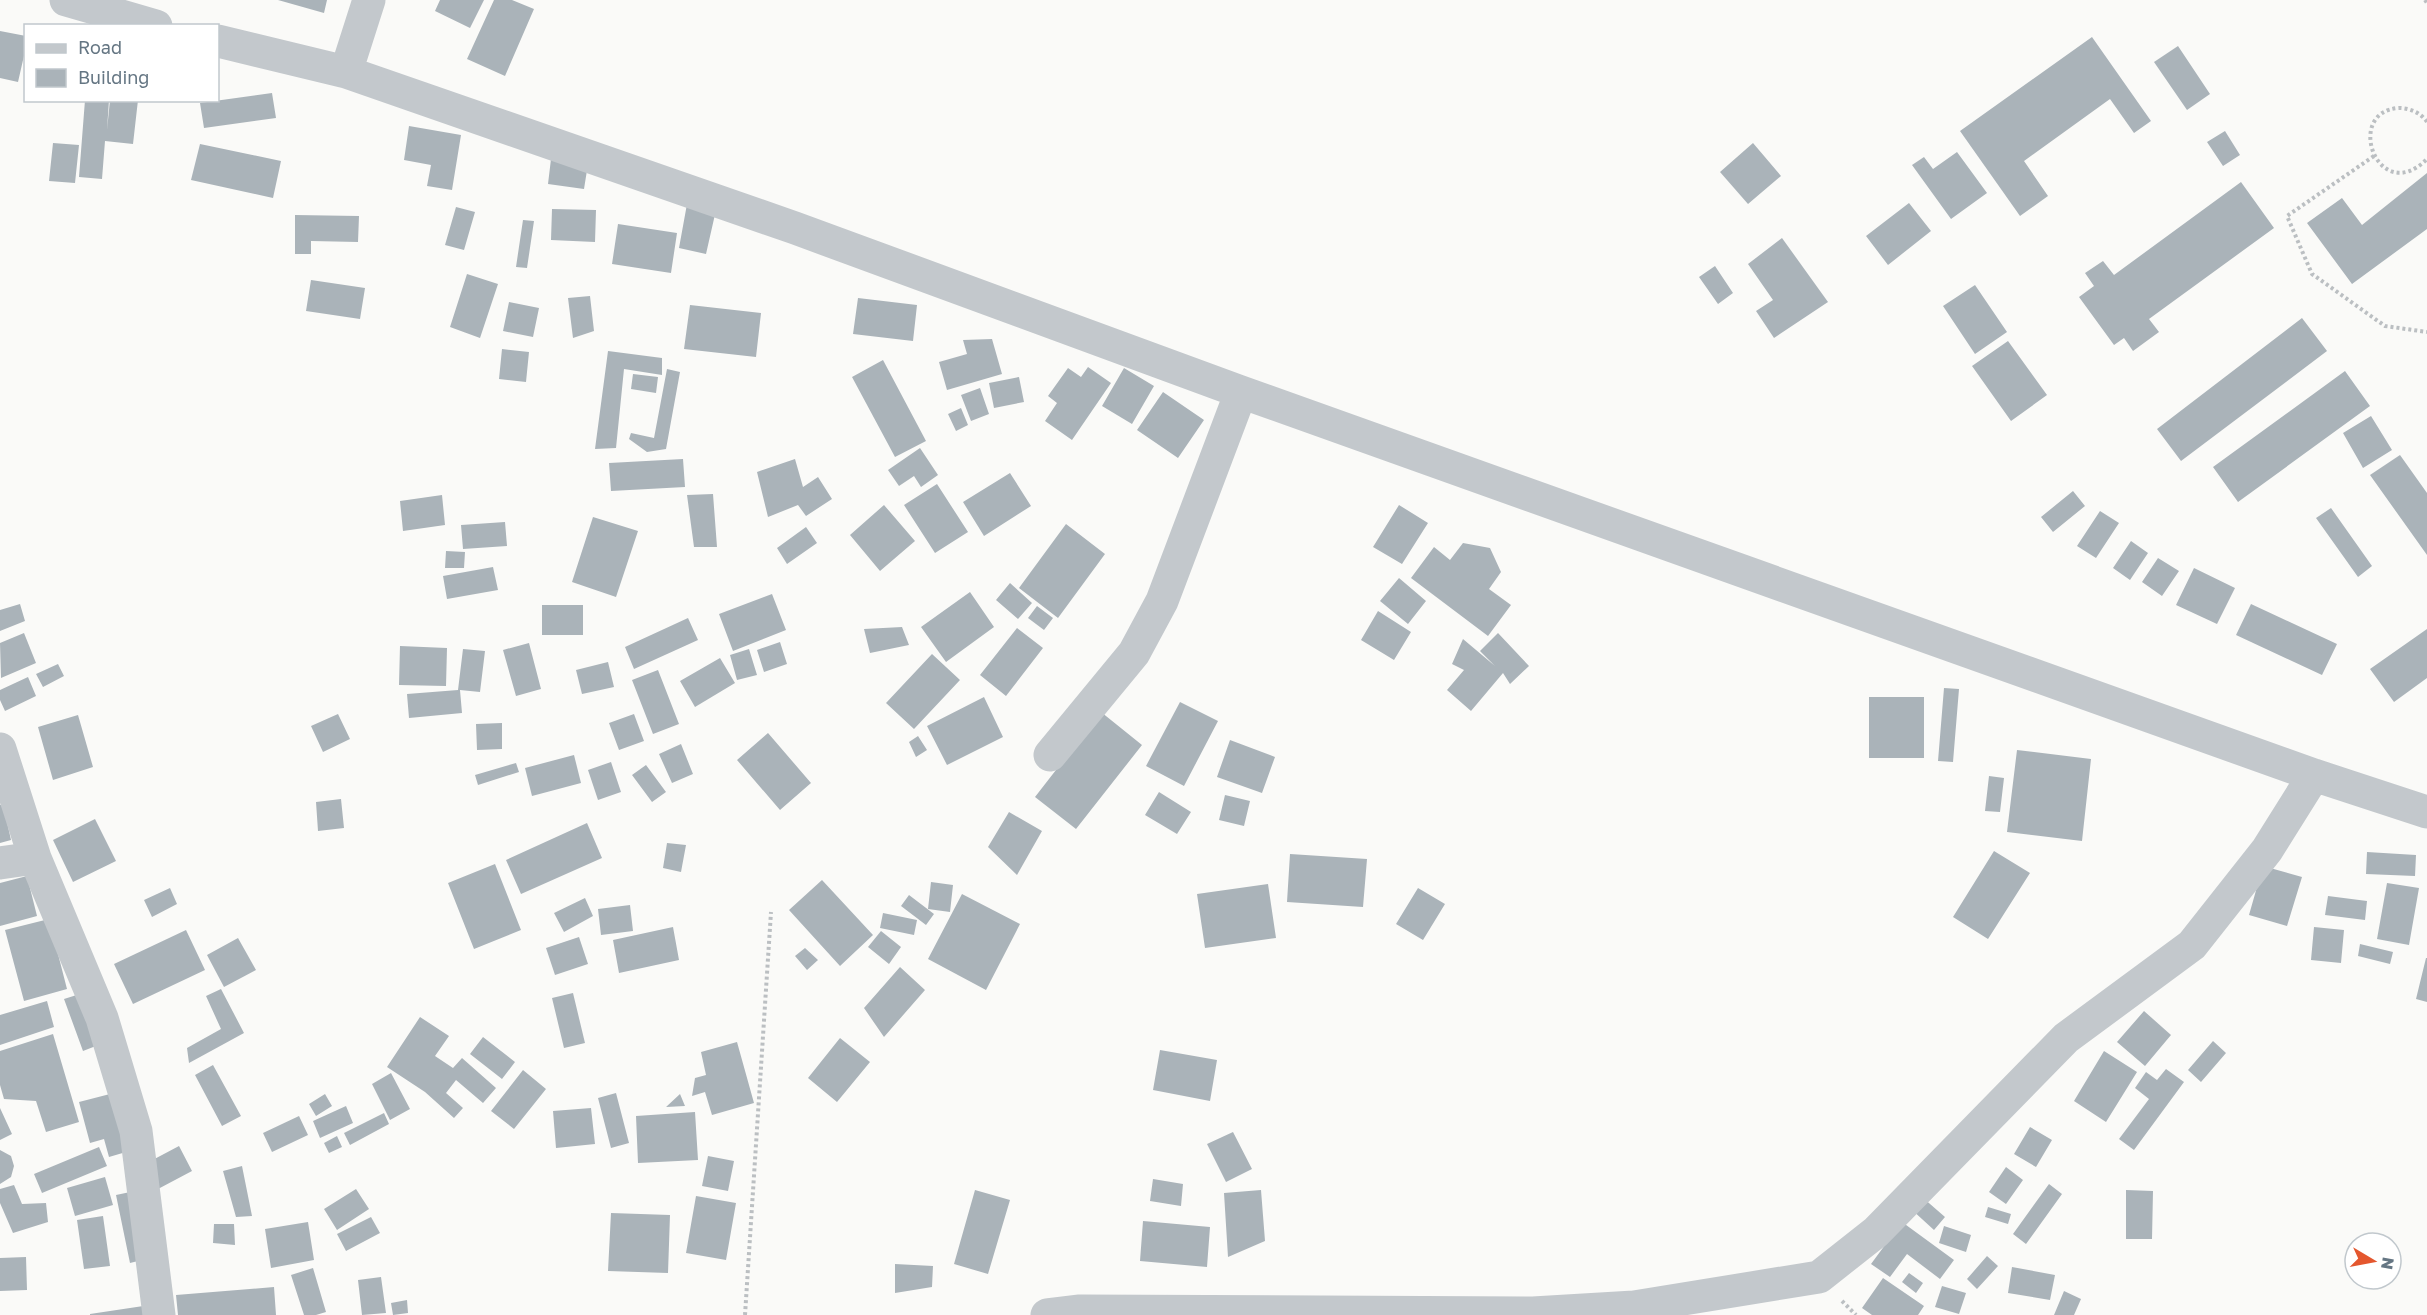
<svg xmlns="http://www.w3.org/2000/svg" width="2427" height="1315" font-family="'Golos Text',sans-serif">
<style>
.building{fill:#aab3b9}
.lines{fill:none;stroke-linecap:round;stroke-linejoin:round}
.path{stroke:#bbbfc2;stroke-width:4;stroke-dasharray:3 3;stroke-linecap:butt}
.minor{stroke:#c3c8cc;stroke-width:33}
</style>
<rect width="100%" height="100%" fill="#fafaf8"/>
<!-- building -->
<path class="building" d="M 278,0 L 327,0 L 324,13 Z
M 440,0 L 484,0 L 470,28 L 435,11 Z
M 494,0 L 512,0 L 534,9 L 505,76 L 467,59 Z
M 0,31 L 26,36 L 26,47 L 18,82 L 0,78 Z
M 2092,37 L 2151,121 L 2134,133 L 2110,99 L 2024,161 L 2048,196 L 2020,216 L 1960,131 Z
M 2178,46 L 2210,94 L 2187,110 L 2154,62 Z
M 272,93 L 276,118 L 204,128 L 200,103 Z
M 85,100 L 109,100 L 107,130 L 110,100 L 138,100 L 133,144 L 105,141 L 102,179 L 79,177 Z
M 409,126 L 461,135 L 452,190 L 427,186 L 431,165 L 404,160 Z
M 2225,131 L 2240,155 L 2223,166 L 2207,142 Z
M 53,143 L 79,145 L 75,183 L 49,181 Z
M 1753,143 L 1781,176 L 1748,204 L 1720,172 Z
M 200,144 L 281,161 L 273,198 L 191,180 Z
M 1957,152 L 1987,193 L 1951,219 L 1912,165 L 1924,157 L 1933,169 Z
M 551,159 L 588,164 L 584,189 L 548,184 Z
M 2427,173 L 2427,229 L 2352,284 L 2307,223 L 2342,198 L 2362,225 Z
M 2241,182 L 2274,228 L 2149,319 L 2159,332 L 2133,351 L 2124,338 L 2114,345 L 2079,297 L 2094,286 L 2085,273 L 2103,261 L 2114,275 Z
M 1909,203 L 1931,231 L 1888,265 L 1866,236 Z
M 687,204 L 716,210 L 706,254 L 679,248 Z
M 456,207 L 475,212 L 464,250 L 445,245 Z
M 552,209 L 596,210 L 595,242 L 551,240 Z
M 295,215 L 359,216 L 358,242 L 311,241 L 311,254 L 295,254 Z
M 523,220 L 534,221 L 527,268 L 516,267 Z
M 618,224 L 677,233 L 671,273 L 612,264 Z
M 1782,238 L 1828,302 L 1774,338 L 1756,311 L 1773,300 L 1748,264 Z
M 1715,266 L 1733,293 L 1718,304 L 1699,277 Z
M 467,274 L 498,284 L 480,338 L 450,327 Z
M 311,280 L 365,288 L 360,319 L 306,311 Z
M 1975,285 L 2007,332 L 1975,354 L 1943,306 Z
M 590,296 L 594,331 L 573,338 L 568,298 Z
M 858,298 L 917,305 L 913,341 L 853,334 Z
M 509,302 L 539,308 L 533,337 L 503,331 Z
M 690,305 L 761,313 L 756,357 L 684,349 Z
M 2302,318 L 2327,351 L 2181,461 L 2157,429 Z
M 992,339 L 1002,374 L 947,390 L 939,362 L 967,354 L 963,340 Z
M 2008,341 L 2047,395 L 2011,421 L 1972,366 Z
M 502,349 L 529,352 L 526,382 L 499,379 Z
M 608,351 L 662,358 L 662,375 L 624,369 L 616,448 L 595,449 Z
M 883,360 L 926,441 L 895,457 L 852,377 Z
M 1088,367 L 1111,383 L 1072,440 L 1045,421 L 1057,403 L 1048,396 L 1068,368 L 1081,377 Z
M 1124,368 L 1154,386 L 1132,424 L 1102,406 Z
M 667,369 L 680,372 L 666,449 L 647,452 L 629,439 L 631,433 L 654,438 Z
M 2345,371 L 2370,406 L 2238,502 L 2213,467 Z
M 633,374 L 658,377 L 656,393 L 631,389 Z
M 1019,377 L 1024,402 L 994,408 L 989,383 Z
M 980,388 L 989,414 L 971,421 L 961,395 Z
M 1163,392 L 1204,420 L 1178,458 L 1137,430 Z
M 961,408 L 968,425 L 956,431 L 948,414 Z
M 2371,416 L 2392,450 L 2363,468 L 2343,433 Z
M 920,448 L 938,475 L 921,487 L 914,476 L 899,486 L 888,470 Z
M 2400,455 L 2427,493 L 2427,555 L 2370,475 Z
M 683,459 L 685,487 L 611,491 L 609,463 Z
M 795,459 L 803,487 L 818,477 L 832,499 L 806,516 L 798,505 L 768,517 L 757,472 Z
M 1010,473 L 1031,506 L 984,536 L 963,502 Z
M 937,484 L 968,532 L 935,553 L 904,505 Z
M 2073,491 L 2085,506 L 2053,532 L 2041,517 Z
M 713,494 L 717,547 L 694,547 L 687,495 Z
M 442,495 L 445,525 L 403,531 L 400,501 Z
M 884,505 L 915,541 L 880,571 L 850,535 Z
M 1399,505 L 1428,523 L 1402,564 L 1373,547 Z
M 2331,508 L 2372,566 L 2358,577 L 2316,518 Z
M 2100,511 L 2119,523 L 2096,558 L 2077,546 Z
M 593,517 L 638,531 L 616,597 L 572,582 Z
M 505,522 L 507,546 L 463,549 L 461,525 Z
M 1066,524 L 1105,554 L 1058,618 L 1019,588 Z
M 806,527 L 817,543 L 787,564 L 777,548 Z
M 2131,541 L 2148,553 L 2130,580 L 2113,568 Z
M 1463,543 L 1490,548 L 1501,572 L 1489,589 L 1511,605 L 1488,636 L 1411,578 L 1434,547 L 1450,560 Z
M 446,551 L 465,552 L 464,568 L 445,568 Z
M 2158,558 L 2179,571 L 2162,596 L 2142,582 Z
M 493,567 L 498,590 L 447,599 L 443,576 Z
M 2194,568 L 2235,588 L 2217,624 L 2176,605 Z
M 1399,578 L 1426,601 L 1408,624 L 1380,601 Z
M 1010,583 L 1032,603 L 1018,619 L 996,600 Z
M 970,592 L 994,627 L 946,662 L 921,627 Z
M 772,594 L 786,630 L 733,651 L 719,614 Z
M 20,604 L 25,621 L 0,631 L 0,610 Z
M 2251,604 L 2337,644 L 2322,675 L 2236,635 Z
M 542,605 L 583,605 L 583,635 L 542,635 Z
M 1037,606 L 1053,618 L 1044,630 L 1028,618 Z
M 1378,611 L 1411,632 L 1394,660 L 1361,640 Z
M 688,618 L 698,640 L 634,669 L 625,647 Z
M 902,627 L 909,645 L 870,653 L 864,629 Z
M 1017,628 L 1043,648 L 1006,696 L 980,675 Z
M 2427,629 L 2427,678 L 2394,702 L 2370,669 Z
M 24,633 L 36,663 L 1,678 L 0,643 Z
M 1498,633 L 1529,666 L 1510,684 L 1503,673 L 1471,711 L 1447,690 L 1464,670 L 1452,664 L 1463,639 L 1495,666 L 1480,651 Z
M 780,642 L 787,664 L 764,672 L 757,650 Z
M 529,643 L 541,689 L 516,696 L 503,650 Z
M 400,646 L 447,648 L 446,686 L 399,685 Z
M 463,649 L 485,651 L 480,692 L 460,690 L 462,713 L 409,718 L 407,694 L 458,690 Z
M 749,649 L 757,675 L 737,680 L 730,655 Z
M 932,654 L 960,680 L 914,729 L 886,703 Z
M 720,658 L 735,683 L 695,707 L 680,681 Z
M 608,662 L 614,687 L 582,694 L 576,670 Z
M 58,664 L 64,676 L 43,687 L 36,674 Z
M 658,670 L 679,724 L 653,734 L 632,680 Z
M 28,677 L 36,696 L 5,711 L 0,700 L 0,690 Z
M 1944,688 L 1959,689 L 1953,762 L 1938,761 Z
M 984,697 L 1003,737 L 947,765 L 927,726 Z
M 1869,697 L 1924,697 L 1924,758 L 1869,758 Z
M 1180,702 L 1218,721 L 1184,786 L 1146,766 Z
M 1101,712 L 1142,745 L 1076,829 L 1035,797 Z
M 338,714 L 350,739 L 323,752 L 311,726 Z
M 634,714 L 644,741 L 619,750 L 609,723 Z
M 78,715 L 93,767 L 53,780 L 38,727 Z
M 502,723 L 502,749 L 477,750 L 476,724 Z
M 768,733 L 811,783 L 780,810 L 737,760 Z
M 918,736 L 927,750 L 916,757 L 909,742 Z
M 1230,740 L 1275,757 L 1262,793 L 1217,777 Z
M 681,744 L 693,774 L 672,783 L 659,754 Z
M 2017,750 L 2091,759 L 2082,841 L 2007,832 Z
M 574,755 L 581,783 L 532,796 L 525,768 Z
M 611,762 L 621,792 L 598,800 L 588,770 Z
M 516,763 L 519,772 L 478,785 L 475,775 Z
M 646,765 L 666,792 L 652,802 L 632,775 Z
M 1989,776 L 2004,778 L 2000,812 L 1985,811 Z
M 1159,792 L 1191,812 L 1177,834 L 1145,815 Z
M 1225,795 L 1250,801 L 1244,826 L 1219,820 Z
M 341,799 L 344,828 L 318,831 L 316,802 Z
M 3,804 L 11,840 L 0,843 L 0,805 Z
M 1009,812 L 1042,831 L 1017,875 L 988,847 Z
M 95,819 L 116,861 L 73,882 L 53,840 Z
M 587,823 L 602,858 L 521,894 L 506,860 Z
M 667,843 L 686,845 L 681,872 L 663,868 Z
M 1994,851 L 2030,873 L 1988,939 L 1953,917 Z
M 2367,852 L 2416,855 L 2415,876 L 2366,874 Z
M 1290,854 L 1367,859 L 1363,907 L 1287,902 Z
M 495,864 L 521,930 L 474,949 L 448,883 Z
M 2263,866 L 2302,877 L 2287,926 L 2249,915 Z
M 27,876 L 37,916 L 0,926 L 0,883 Z
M 822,880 L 873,935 L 840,966 L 789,910 Z
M 931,882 L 953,885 L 950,912 L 928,909 Z
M 2387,883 L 2419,888 L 2409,945 L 2377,939 Z
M 1268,884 L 1276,938 L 1205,948 L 1197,894 Z
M 170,888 L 177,904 L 152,917 L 144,900 Z
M 1418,888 L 1445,904 L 1423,940 L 1396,924 Z
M 962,894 L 1020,924 L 986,990 L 928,959 Z
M 909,895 L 934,914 L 926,925 L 901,906 Z
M 2328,896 L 2367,901 L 2365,920 L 2325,915 Z
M 585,898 L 593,916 L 564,932 L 554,913 Z
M 630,905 L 633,931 L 601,935 L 598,909 Z
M 883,913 L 917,920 L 914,935 L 880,928 Z
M 49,919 L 67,989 L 24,1001 L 5,930 Z
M 673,927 L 679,960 L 619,973 L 613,940 Z
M 2314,927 L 2344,930 L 2341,963 L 2311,960 Z
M 186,930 L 205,970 L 133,1004 L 114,964 Z
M 881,931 L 901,947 L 889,964 L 868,947 Z
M 579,937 L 588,964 L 555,975 L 546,948 Z
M 238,938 L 256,970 L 224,987 L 207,955 Z
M 2360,944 L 2393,952 L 2390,964 L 2358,956 Z
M 805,948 L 818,960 L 807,970 L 795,956 Z
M 2426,958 L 2427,958 L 2427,1002 L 2416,999 Z
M 900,967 L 925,990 L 884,1037 L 864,1008 Z
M 221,989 L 244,1033 L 189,1063 L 187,1048 L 221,1029 L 206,996 Z
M 83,993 L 101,1044 L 83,1051 L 64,999 Z
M 573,993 L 585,1043 L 564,1048 L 552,998 Z
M 47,1001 L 54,1027 L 0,1045 L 0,1015 Z
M 2144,1011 L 2171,1035 L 2145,1066 L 2117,1042 Z
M 420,1017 L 449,1036 L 435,1056 L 453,1068 L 462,1058 L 496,1088 L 483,1103 L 456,1080 L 446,1093 L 463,1108 L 454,1118 L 425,1092 L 387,1067 Z
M 53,1034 L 79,1122 L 46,1132 L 36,1101 L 4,1099 L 0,1085 L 0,1051 Z
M 483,1037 L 515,1062 L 502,1079 L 470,1054 Z
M 840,1038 L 870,1062 L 837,1102 L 808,1078 Z
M 2213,1041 L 2226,1053 L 2201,1082 L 2188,1070 Z
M 737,1042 L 754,1103 L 712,1115 L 705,1092 L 692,1096 L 695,1078 L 706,1075 L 701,1052 Z
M 1160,1050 L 1217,1060 L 1210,1101 L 1153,1090 Z
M 2104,1051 L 2137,1072 L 2106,1122 L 2074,1101 Z
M 213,1065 L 241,1116 L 222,1126 L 195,1075 Z
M 2166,1069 L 2184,1082 L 2134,1150 L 2119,1139 L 2149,1099 L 2135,1088 L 2146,1072 L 2157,1080 Z
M 523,1070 L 546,1089 L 514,1129 L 491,1111 Z
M 391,1073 L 410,1109 L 390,1120 L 372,1084 Z
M 616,1093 L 629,1143 L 611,1148 L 598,1098 Z
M 110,1094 L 126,1152 L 109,1157 L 104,1139 L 90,1143 L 79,1102 Z
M 325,1094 L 332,1106 L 316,1116 L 309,1104 Z
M 680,1094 L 685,1106 L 666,1107 Z
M 346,1106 L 353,1123 L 320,1138 L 313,1121 Z
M 0,1108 L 12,1134 L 0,1140 Z
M 591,1108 L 595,1144 L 556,1148 L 553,1111 Z
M 695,1112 L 698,1160 L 638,1163 L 636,1116 Z
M 384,1113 L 389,1124 L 350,1145 L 344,1133 Z
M 299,1116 L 308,1135 L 272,1152 L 263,1133 Z
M 2030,1127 L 2052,1140 L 2036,1167 L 2014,1154 Z
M 1233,1132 L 1252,1169 L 1226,1182 L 1207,1144 Z
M 337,1136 L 342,1147 L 329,1153 L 324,1143 Z
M 179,1146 L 192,1171 L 158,1189 L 145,1164 Z
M 99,1147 L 107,1166 L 42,1193 L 34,1174 Z
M 0,1150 L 11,1156 L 14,1166 L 11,1177 L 0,1184 Z
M 708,1156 L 734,1161 L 728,1191 L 702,1186 Z
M 242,1166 L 252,1216 L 236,1217 L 223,1171 Z
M 2006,1167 L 2023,1180 L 2006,1204 L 1989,1192 Z
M 105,1177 L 113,1205 L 75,1216 L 67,1188 Z
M 1153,1179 L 1183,1184 L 1181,1206 L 1150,1201 Z
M 2049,1184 L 2062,1194 L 2026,1244 L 2013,1234 Z
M 14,1185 L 22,1204 L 46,1203 L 48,1222 L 13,1233 L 0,1203 L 0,1189 Z
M 356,1189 L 369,1209 L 337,1230 L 324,1209 Z
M 975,1190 L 1010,1200 L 988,1274 L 954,1264 Z
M 1261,1190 L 1265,1241 L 1228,1257 L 1224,1193 Z
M 2126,1190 L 2153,1191 L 2152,1239 L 2126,1239 Z
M 135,1191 L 150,1258 L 130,1263 L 116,1195 Z
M 696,1196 L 736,1203 L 726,1260 L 686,1253 Z
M 1922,1197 L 1945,1217 L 1934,1230 L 1911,1209 Z
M 1988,1207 L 2011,1214 L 2008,1224 L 1985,1217 Z
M 611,1213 L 670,1215 L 668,1273 L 608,1271 Z
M 103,1216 L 110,1266 L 84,1269 L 77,1220 Z
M 371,1217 L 380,1233 L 346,1251 L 337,1234 Z
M 1143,1221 L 1210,1227 L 1207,1267 L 1140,1261 Z
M 308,1222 L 314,1260 L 271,1268 L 265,1229 Z
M 1902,1222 L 1954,1260 L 1940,1279 L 1907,1254 L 1890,1277 L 1871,1264 Z
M 214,1224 L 234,1224 L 235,1245 L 213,1243 Z
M 1944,1226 L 1971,1235 L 1966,1252 L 1939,1243 Z
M 1987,1256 L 1998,1266 L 1977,1289 L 1967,1279 Z
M 26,1257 L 27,1290 L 0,1291 L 0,1258 Z
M 895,1264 L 933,1266 L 932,1287 L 895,1293 Z
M 2012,1267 L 2055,1275 L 2050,1300 L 2008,1293 Z
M 313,1268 L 326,1312 L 316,1315 L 304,1315 L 291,1275 Z
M 1909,1273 L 1923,1283 L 1916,1293 L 1902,1282 Z
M 381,1277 L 386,1313 L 362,1315 L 358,1280 Z
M 1883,1278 L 1924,1306 L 1918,1315 L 1872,1315 L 1862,1308 Z
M 1942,1286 L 1966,1293 L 1959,1314 L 1935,1307 Z
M 274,1287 L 276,1315 L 178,1315 L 176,1295 Z
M 2064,1291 L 2081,1299 L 2074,1315 L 2054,1315 Z
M 407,1300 L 408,1313 L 393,1315 L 391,1303 Z
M 150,1305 L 151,1315 L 90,1315 L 90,1314 Z"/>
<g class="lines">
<!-- path -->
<path class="path" d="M 2425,0 L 2427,3
M 2427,122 C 2421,113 2410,108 2399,108 C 2343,111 2378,208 2427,159
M 2374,156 L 2287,216 L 2312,274 L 2385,326 L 2427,332
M 1842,1301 L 1856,1315
M 745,1315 L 771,912"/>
<!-- minor -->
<path class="minor" d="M 66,0 L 156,26
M 218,41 L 346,72 L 795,228 L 1241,392 L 2314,775 L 2427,812
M 346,72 L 369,0
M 0,749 L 35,858
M 1050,755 L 1134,653 L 1162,601 L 1241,392
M 0,863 L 35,858 L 102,1018 L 136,1131 L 159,1315
M 1047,1315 L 1080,1311 L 1533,1313 L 1634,1307 L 1819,1277 L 1876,1232 L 2066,1038 L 2192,945 L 2267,850 L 2314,775"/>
</g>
<!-- legend -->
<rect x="24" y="24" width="195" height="78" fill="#ffffff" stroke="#c1c8cd" stroke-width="1.5"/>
<rect x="36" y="44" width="30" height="9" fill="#c3c8cc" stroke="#c1c8cd" stroke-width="1.5"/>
<text x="78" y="54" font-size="18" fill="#657683">Road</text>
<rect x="36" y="69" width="30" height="18" fill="#aab3b9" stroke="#c1c8cd" stroke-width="1.5"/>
<text x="78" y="84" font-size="18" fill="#657683">Building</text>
<!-- north arrow -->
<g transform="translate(2373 1261) rotate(100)"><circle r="28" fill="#ffffff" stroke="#c1c8cd" stroke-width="1.5"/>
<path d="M0-4.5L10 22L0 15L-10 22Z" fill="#e4572e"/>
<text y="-9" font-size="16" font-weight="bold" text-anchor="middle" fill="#657683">N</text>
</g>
</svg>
